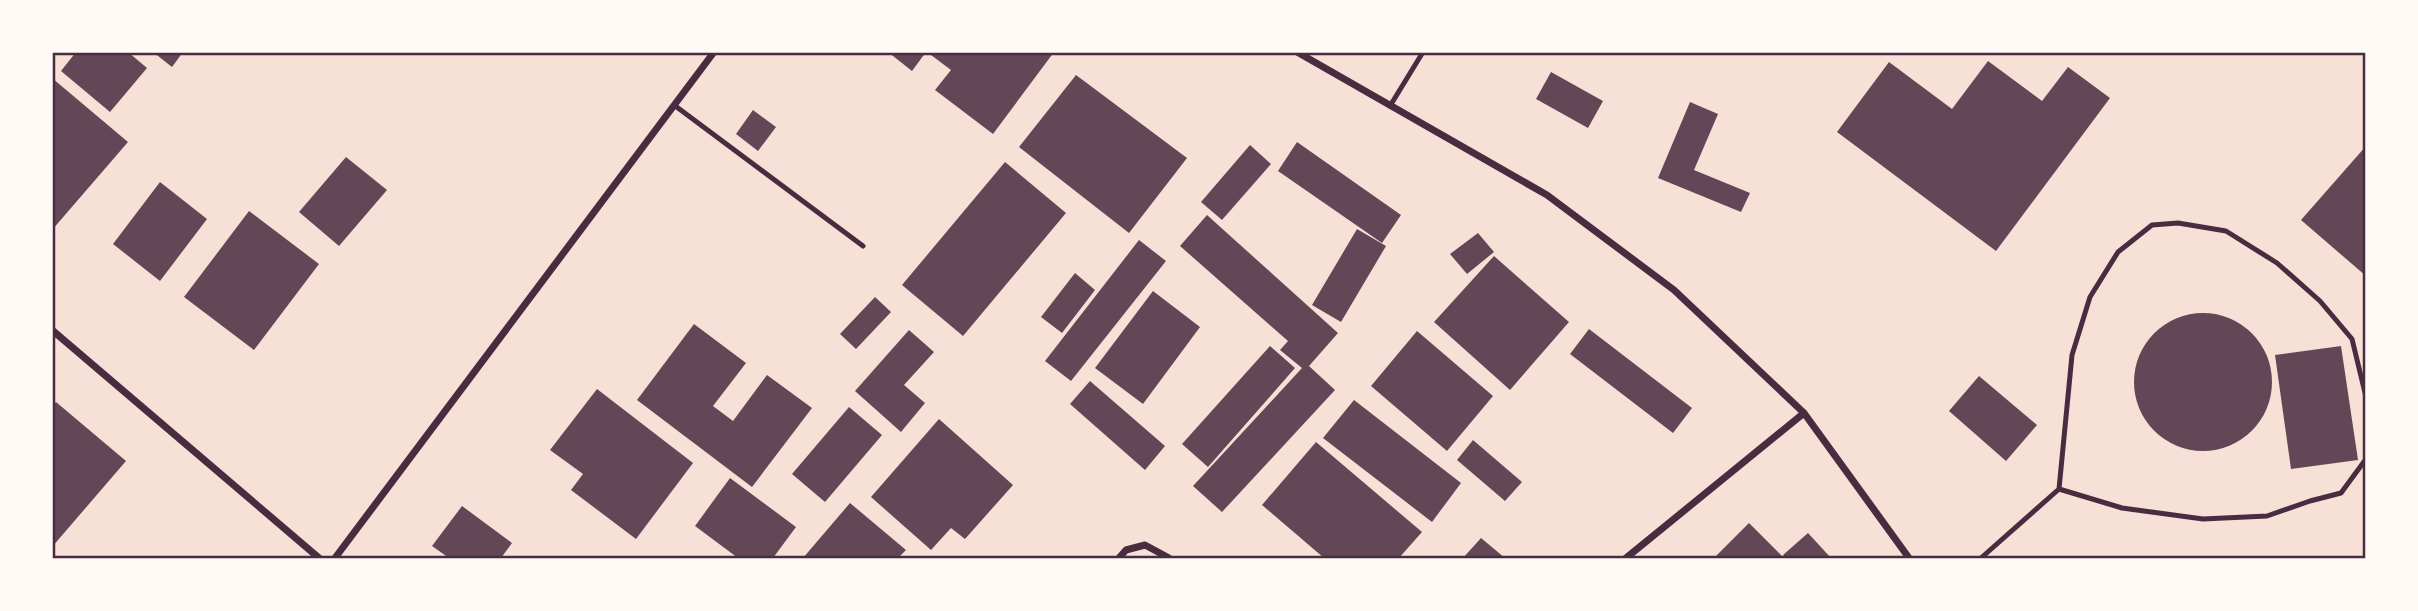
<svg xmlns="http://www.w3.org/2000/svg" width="2418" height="611" font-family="'Sofia Sans Condensed',sans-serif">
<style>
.building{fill:#644757}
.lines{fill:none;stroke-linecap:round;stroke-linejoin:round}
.service{stroke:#4a2c40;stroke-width:5}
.minor{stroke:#4a2c40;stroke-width:7}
.neatline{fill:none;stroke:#4a2c40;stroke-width:2.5}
</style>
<rect width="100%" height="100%" fill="#f7e1d7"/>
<!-- building -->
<path class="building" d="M 76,52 L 128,52 L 147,68 L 110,112 L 61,71 Z
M 153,52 L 183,52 L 172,67 Z
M 888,52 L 926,52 L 912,71 Z
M 927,52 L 1054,52 L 993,134 L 935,90 L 951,70 Z
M 1988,61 L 2042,101 L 2068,67 L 2110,98 L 1996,251 L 1837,132 L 1889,62 L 1952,109 Z
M 1551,72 L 1603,101 L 1588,128 L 1536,99 Z
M 1076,75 L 1187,158 L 1129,233 L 1019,147 Z
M 52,78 L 128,142 L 52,230 Z
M 1690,102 L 1718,114 L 1694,170 L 1750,193 L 1741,212 L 1658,178 Z
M 753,110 L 776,127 L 758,151 L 736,134 Z
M 1297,142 L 1401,215 L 1382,243 L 1278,171 Z
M 1250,145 L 1271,164 L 1222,220 L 1201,202 Z
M 2366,146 L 2366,276 L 2301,220 Z
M 346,157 L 387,190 L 339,246 L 299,212 Z
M 1005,162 L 1066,213 L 963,336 L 902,285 Z
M 160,182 L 207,219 L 160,281 L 113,244 Z
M 249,211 L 319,264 L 254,350 L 184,297 Z
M 1207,215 L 1338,333 L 1309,366 L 1335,390 L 1222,512 L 1193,486 L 1302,368 L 1280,350 L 1288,341 L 1180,246 Z
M 1357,229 L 1386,246 L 1341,322 L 1312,305 Z
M 1478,233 L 1494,252 L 1467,274 L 1450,254 Z
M 1139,240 L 1166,261 L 1071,381 L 1045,361 Z
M 1494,256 L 1569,322 L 1510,390 L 1434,322 Z
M 1075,273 L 1095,290 L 1062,333 L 1041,317 Z
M 1153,291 L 1200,327 L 1143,404 L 1095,368 Z
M 875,297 L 891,312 L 856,349 L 840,334 Z
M2134 382a69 69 0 1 1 138 0a69 69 0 1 1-138 0Z
M 694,324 L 746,363 L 713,406 L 733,421 L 767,375 L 812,408 L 752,487 L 637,400 Z
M 1589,329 L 1692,408 L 1673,433 L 1570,354 Z
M 909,330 L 934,352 L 904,385 L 925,403 L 901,432 L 855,391 Z
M 1417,331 L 1493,396 L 1447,451 L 1371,386 Z
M 1270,346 L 1295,368 L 1208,467 L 1182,444 Z
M 2341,346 L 2358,460 L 2291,469 L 2275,355 Z
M 1979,376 L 2037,425 L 2006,461 L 1949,411 Z
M 1090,381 L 1165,446 L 1145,470 L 1070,404 Z
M 597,389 L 693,463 L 636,539 L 571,490 L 583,474 L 550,450 Z
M 1354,400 L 1461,483 L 1432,522 L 1323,438 Z
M 56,402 L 126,461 L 52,547 L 52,406 Z
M 849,407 L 882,435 L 825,502 L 792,474 Z
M 939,419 L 1013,485 L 965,539 L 951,528 L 931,550 L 871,497 Z
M 1473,440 L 1522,482 L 1505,501 L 1457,460 Z
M 1316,442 L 1422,532 L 1399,558 L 1324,558 L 1262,505 Z
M 730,478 L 796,527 L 773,558 L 738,558 L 695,526 Z
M 850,503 L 906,550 L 898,558 L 803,558 Z
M 462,506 L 512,543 L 501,558 L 449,558 L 432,546 Z
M 1749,523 L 1784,558 L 1714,558 Z
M 1808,533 L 1831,558 L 1786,558 L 1783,555 Z
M 1481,538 L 1505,558 L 1463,558 Z"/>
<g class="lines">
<!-- service -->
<path class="service" d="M 674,105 L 863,246
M 1390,106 L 1423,52
M 2059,489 L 2072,355 L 2090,297 L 2118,252 L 2152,225 L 2178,223 L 2226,231 L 2277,263 L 2320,301 L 2352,339 L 2366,397
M 1981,558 L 2059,489 L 2122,508 L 2203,519 L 2267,516 L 2310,501 L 2341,493 L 2366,459"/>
<!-- minor -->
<path class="minor" d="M 1297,52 L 1547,195 L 1674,290 L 1804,413 L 1909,558
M 52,330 L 319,558
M 335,558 L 714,52
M 1119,558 L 1126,550 L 1145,545 L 1169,558
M 1626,558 L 1804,413"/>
</g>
<!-- border -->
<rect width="2418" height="611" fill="none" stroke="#fffaf5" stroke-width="108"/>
<rect x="54" y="54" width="2310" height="503" class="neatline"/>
</svg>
